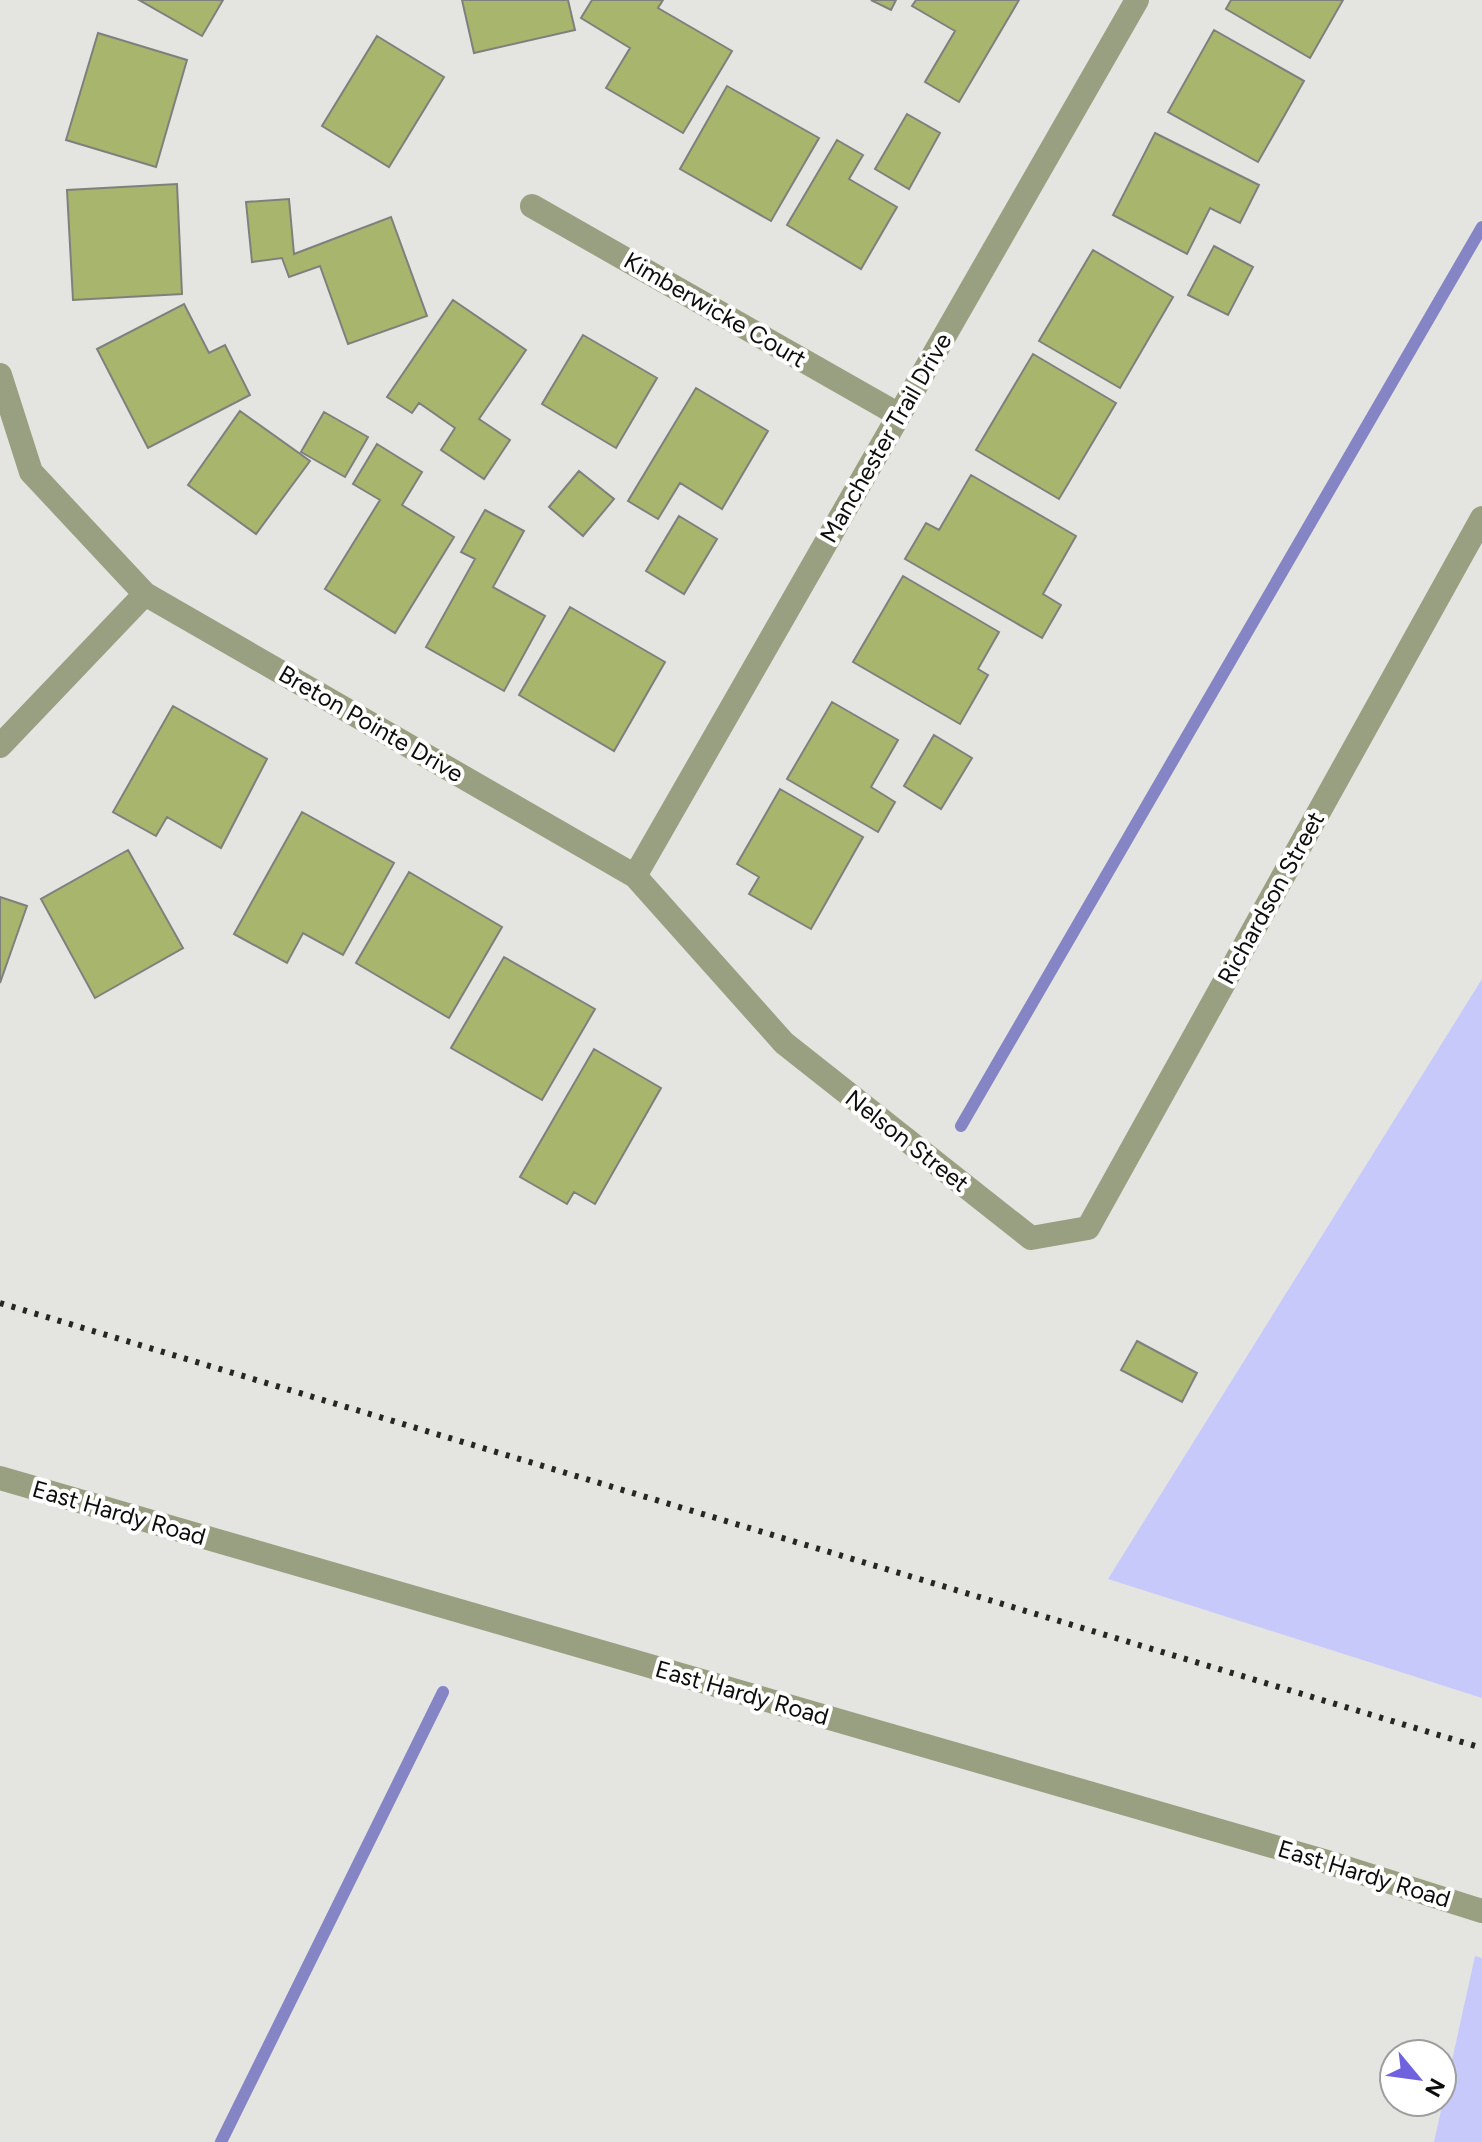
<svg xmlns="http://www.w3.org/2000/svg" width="1482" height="2142" font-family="Figtree,sans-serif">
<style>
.green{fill:#c8c9fb}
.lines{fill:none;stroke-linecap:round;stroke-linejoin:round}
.stream{stroke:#8584c5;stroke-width:12}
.building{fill:#a8b56c;stroke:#7f807d;stroke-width:2}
.minor{stroke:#999f81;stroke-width:24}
.rail{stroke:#262625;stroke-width:6;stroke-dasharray:4 8;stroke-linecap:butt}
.labels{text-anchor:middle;stroke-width:8;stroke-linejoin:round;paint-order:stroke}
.street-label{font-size:24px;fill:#0d0d0c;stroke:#fff}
</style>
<rect width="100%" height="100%" fill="#e4e5e1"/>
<!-- green -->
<path class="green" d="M 1482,979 L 1482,1698 L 1108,1579 Z
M 1475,1956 L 1482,1958 L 1482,2142 L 1434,2142 Z"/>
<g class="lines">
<!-- stream -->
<path class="stream" d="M 961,1126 L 1482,227
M 221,2142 L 443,1692"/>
</g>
<!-- building -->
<path class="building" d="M 139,0 L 223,0 L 202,36 Z
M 462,0 L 568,0 L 575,30 L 474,53 Z
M 592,0 L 663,0 L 658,8 L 732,51 L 683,133 L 606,88 L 630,48 L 581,18 Z
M 871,0 L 896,0 L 891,10 Z
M 916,0 L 1019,0 L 959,102 L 925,82 L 955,31 L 912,6 Z
M 1231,0 L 1343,0 L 1310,58 L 1226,9 Z
M 1214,30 L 1304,81 L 1258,162 L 1168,112 Z
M 98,33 L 187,60 L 156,167 L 66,140 Z
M 377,36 L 444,77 L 389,167 L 322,126 Z
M 727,86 L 819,138 L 771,221 L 680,169 Z
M 907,114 L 940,133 L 909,189 L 875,169 Z
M 1155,133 L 1259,185 L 1240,223 L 1210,208 L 1187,254 L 1113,215 Z
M 837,140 L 863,155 L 849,179 L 897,207 L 861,269 L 787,225 Z
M 177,184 L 182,294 L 73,300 L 67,190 Z
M 289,199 L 294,254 L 391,217 L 427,316 L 348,344 L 320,266 L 289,277 L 282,258 L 252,262 L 246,202 Z
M 1214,246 L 1253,267 L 1228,315 L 1188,295 Z
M 1093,250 L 1173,297 L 1120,388 L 1039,341 Z
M 453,300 L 526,350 L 479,419 L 510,440 L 484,479 L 441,450 L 455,428 L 419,403 L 412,413 L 387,397 Z
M 184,304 L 209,353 L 225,345 L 250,395 L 148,448 L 97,349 Z
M 583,335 L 657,378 L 616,448 L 542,404 Z
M 1033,354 L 1116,403 L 1059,499 L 976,450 Z
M 696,388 L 768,431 L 722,509 L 680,483 L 658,519 L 628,501 Z
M 240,411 L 310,461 L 256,534 L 188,485 Z
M 324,412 L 368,437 L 345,477 L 301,452 Z
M 377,444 L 422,472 L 402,505 L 454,537 L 395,633 L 325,589 L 380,500 L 353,484 Z
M 579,471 L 614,499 L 583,536 L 549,507 Z
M 971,475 L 1076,536 L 1043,594 L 1061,605 L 1042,638 L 905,559 L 926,523 L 939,530 Z
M 485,510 L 524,531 L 493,587 L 545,616 L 504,691 L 426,647 L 475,559 L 461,552 Z
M 679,516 L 717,539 L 684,594 L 646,571 Z
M 903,576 L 999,632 L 978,669 L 988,675 L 960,724 L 853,662 Z
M 570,607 L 665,662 L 614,751 L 519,695 Z
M 832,702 L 898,740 L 871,787 L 895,802 L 878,832 L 787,779 Z
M 173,706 L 267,759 L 221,848 L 167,817 L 156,836 L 113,812 Z
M 934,735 L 972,758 L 941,809 L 904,786 Z
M 780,789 L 863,837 L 811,929 L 749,894 L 759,877 L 737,864 Z
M 302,812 L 394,863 L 343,955 L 303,933 L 287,963 L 234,934 Z
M 128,850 L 183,948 L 95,998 L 41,899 Z
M 409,872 L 502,927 L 449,1018 L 356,963 Z
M 0,897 L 27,906 L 0,983 Z
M 504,957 L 595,1009 L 542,1100 L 451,1048 Z
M 594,1049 L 661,1088 L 595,1204 L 574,1192 L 567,1204 L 520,1177 Z
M 1137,1341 L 1197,1373 L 1182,1402 L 1121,1370 Z"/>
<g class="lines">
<!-- minor -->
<path class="minor" d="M 532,206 L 899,415
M 0,375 L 31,472 L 145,594 L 635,876 L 784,1043 L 1031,1238 L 1088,1228 L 1482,518
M 0,746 L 145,594
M 635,876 L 1137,0
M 0,1478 L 1324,1861 L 1482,1911"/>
<!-- rail -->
<path class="rail" d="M 0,1303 L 1482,1748"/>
</g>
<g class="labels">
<!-- street labels -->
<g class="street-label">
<text transform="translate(715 310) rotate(30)" y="8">Kimberwicke Court</text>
<text transform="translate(886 438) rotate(-60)" y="8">Manchester Trail Drive</text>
<text transform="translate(371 724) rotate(30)" y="8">Breton Pointe Drive</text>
<text transform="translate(1271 898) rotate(-61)" y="8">Richardson Street</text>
<text transform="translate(907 1141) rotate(38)" y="8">Nelson Street</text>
<text transform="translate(119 1513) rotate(16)" y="8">East Hardy Road</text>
<text transform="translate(742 1693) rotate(16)" y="8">East Hardy Road</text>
<text transform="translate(1364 1874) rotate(17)" y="8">East Hardy Road</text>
</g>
</g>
<!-- north arrow -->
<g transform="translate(1418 2078) rotate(119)"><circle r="38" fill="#ffffff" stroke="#9e9e9e" stroke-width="2"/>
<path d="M0-6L14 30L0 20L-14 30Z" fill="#7062dc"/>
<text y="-12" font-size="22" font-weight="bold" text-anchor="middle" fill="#0d0d0c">N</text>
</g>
</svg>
